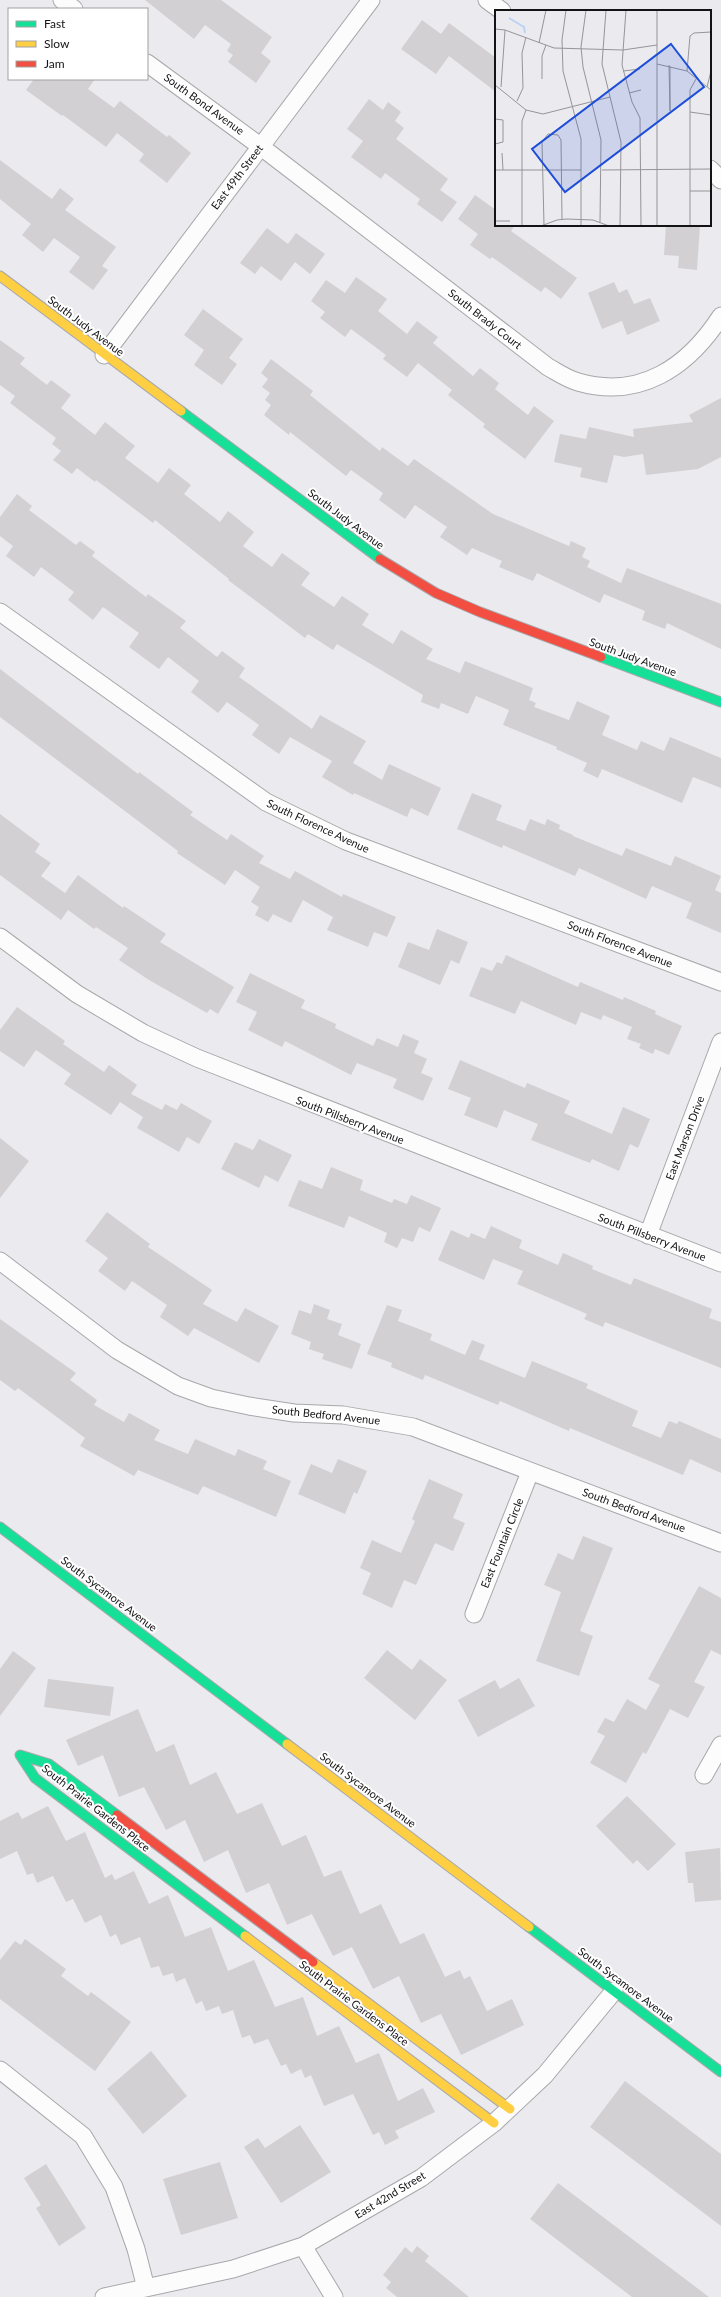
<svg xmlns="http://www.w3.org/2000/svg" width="721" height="2297" font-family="Lato,sans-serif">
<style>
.building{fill:#d2d0d3}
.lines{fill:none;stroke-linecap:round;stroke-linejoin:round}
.street-casing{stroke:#a8a8ab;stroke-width:19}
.fast-casing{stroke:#a8a8ab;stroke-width:11}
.slow-casing{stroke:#a8a8ab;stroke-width:11}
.jam-casing{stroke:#a8a8ab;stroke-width:11}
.street{stroke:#fcfcfd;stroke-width:17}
.fast{stroke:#16e098;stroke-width:9}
.slow{stroke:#ffcf43;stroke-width:9}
.jam{stroke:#f24e42;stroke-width:9}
.labels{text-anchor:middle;stroke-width:4;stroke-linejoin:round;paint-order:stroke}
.street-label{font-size:11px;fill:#131315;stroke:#fff}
.inset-river{fill:none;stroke:#b9d3f5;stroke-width:2}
.inset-road{fill:none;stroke:#959498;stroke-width:1}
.view{fill:#1d4ed8;fill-opacity:0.15;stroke:#1d4ed8;stroke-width:2}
.inset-edge{fill:none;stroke:#131315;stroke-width:2}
</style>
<rect width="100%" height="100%" fill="#ebeaef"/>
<!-- building -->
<path class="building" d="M 145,0 L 221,0 L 272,37 L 261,53 L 271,61 L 256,83 L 228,62 L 233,55 L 227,51 L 231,44 L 205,25 L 194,39 Z
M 422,20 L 441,34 L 449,23 L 496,58 L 496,92 L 449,56 L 436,74 L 401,49 Z
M 34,79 L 95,79 L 88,89 L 114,108 L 120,101 L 167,137 L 169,135 L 191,153 L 167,183 L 139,161 L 144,154 L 117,133 L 106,147 L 63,115 L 62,116 L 26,90 Z
M 369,99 L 383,110 L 388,102 L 401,112 L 395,121 L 404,128 L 396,139 L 448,179 L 440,190 L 457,202 L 442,222 L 417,204 L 420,199 L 385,173 L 381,179 L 351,157 L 363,141 L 347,129 Z
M 0,160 L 52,199 L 60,188 L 74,199 L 65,210 L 116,247 L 102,266 L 108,270 L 93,290 L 69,272 L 80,257 L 54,238 L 43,252 L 22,235 L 31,224 L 0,199 Z
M 475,195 L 496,210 L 496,225 L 515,225 L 511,231 L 577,278 L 561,299 L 545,287 L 541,292 L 492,257 L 490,259 L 470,245 L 478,234 L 458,219 Z
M 666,225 L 700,225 L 697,270 L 678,268 L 679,256 L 664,255 Z
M 267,228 L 288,244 L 296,233 L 325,254 L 310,274 L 295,262 L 281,281 L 261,266 L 255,274 L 240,263 Z
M 356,277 L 387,299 L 378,311 L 407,334 L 417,321 L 438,337 L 433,343 L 473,376 L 480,368 L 499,383 L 495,389 L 528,415 L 534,406 L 554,421 L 525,459 L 483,427 L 485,424 L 448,395 L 452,390 L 418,363 L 407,377 L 383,359 L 386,355 L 351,329 L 345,337 L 320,318 L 325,312 L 311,301 L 326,280 L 345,293 Z
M 614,282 L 619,293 L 627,289 L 634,304 L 650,298 L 660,321 L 627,335 L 622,321 L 602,329 L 588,293 Z
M 203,309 L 243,339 L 229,358 L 237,364 L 222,385 L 194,365 L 204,350 L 184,335 Z
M 0,340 L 25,358 L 20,364 L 47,385 L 51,380 L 71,395 L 61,408 L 95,435 L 105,422 L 135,446 L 125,458 L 158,483 L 169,468 L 191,485 L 184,494 L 220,522 L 228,511 L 254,532 L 243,546 L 272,567 L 282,553 L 310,573 L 301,585 L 334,607 L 342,596 L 369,614 L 362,625 L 393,644 L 401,630 L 433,649 L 426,659 L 460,673 L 465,661 L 533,688 L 529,700 L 536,703 L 534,707 L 569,720 L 577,701 L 610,716 L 602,735 L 637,750 L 641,741 L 664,751 L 670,737 L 721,758 L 721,788 L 693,777 L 682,803 L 602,769 L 598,778 L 583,771 L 587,763 L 556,749 L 557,747 L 503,725 L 509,710 L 476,696 L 468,714 L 441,703 L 439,709 L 421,702 L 423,695 L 337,644 L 333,650 L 308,634 L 305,638 L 228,580 L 229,579 L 155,520 L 153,523 L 96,480 L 95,482 L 77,468 L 72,474 L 53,460 L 61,451 L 52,444 L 56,438 L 10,403 L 15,396 L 0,385 Z
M 271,359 L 313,391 L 310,395 L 380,451 L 382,447 L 408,466 L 414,459 L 493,514 L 569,546 L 571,541 L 586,548 L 582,557 L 590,561 L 587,567 L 621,583 L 627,568 L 721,604 L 721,649 L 667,623 L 665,629 L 642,620 L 645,611 L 604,594 L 600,603 L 537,573 L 533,581 L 499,567 L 502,561 L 472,548 L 467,555 L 440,537 L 447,527 L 415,505 L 405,519 L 379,500 L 383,493 L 351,470 L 346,476 L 290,432 L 289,435 L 264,415 L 271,405 L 265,400 L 270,393 L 262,387 L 268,379 L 261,373 Z
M 721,398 L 721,457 L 698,469 L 646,475 L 643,454 L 624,457 L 614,455 L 607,483 L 580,477 L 582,468 L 554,462 L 560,434 L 586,439 L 589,427 L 634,437 L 633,429 L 693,422 L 689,415 Z
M 17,494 L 32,506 L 29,510 L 76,545 L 80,541 L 95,552 L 92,556 L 146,597 L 148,594 L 186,621 L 180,628 L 217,657 L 222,651 L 245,668 L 239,677 L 312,729 L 320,715 L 366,741 L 353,763 L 382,780 L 389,764 L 441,788 L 428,816 L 411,808 L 407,817 L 354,793 L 353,795 L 322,777 L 332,761 L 290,737 L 279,754 L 252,735 L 259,725 L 227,702 L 218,713 L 191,692 L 199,681 L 168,657 L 159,669 L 129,647 L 139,633 L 103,607 L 93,620 L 68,600 L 74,592 L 41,567 L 34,577 L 6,556 L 13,546 L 0,536 L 0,517 Z
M 0,669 L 138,774 L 139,772 L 193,812 L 190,815 L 227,840 L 231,834 L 264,856 L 259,863 L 290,879 L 295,871 L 342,897 L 343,894 L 396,917 L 387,937 L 374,932 L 368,947 L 327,930 L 333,917 L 303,900 L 291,923 L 273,914 L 268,922 L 255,915 L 259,907 L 251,902 L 260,887 L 235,870 L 225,885 L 177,853 L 178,851 L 0,717 Z
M 472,793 L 502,805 L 496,820 L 525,831 L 530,819 L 545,825 L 547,819 L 560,825 L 559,829 L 573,835 L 573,836 L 622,856 L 626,848 L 671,866 L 675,856 L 721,876 L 715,890 L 721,893 L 721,933 L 686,918 L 692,903 L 652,886 L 646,899 L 579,868 L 575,876 L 503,845 L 502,848 L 457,829 Z
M 0,814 L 40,844 L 35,852 L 51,863 L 41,876 L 65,893 L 78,875 L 123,908 L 124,906 L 166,934 L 160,942 L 234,987 L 218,1014 L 210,1009 L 207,1013 L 149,980 L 119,960 L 128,948 L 96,927 L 94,929 L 68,910 L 61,920 L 0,875 Z
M 437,929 L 468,942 L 459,964 L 451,960 L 440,985 L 398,967 L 408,942 L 429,950 Z
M 506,955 L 578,987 L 580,982 L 623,1000 L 624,997 L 656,1011 L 655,1014 L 682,1026 L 669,1055 L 655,1049 L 653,1054 L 639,1048 L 641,1044 L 627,1039 L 632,1027 L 603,1015 L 601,1020 L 581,1012 L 576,1025 L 521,1001 L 515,1014 L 469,996 L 481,967 L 492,971 L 497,962 L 502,964 Z
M 250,973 L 305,1000 L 301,1008 L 336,1024 L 335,1028 L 373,1046 L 377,1038 L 398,1047 L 403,1034 L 419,1041 L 414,1053 L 427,1059 L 421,1073 L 433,1078 L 423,1101 L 393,1088 L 397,1079 L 357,1063 L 351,1075 L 285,1041 L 282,1047 L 248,1030 L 257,1012 L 236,1002 Z
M 17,1007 L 65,1041 L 63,1044 L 104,1072 L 109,1065 L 137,1085 L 131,1094 L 162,1110 L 165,1104 L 177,1110 L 181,1103 L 212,1121 L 199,1144 L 187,1137 L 179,1152 L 137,1128 L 143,1117 L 120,1102 L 111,1115 L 64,1084 L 71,1074 L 36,1050 L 24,1067 L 0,1051 L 0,1030 Z
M 460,1060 L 525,1088 L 527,1083 L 570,1101 L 564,1113 L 612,1134 L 623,1107 L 650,1119 L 638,1148 L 630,1144 L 619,1171 L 592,1159 L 590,1163 L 531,1140 L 538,1124 L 504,1110 L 497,1128 L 464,1115 L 471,1098 L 448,1089 Z
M 0,1138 L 29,1161 L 0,1198 Z
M 259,1139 L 292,1155 L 278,1182 L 265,1175 L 259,1188 L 221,1169 L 235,1142 L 253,1150 Z
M 331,1167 L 363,1180 L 360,1190 L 392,1203 L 394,1199 L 407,1204 L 411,1195 L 441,1208 L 430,1232 L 419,1227 L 413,1242 L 402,1238 L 397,1248 L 384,1242 L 387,1233 L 349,1216 L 344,1228 L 288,1206 L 299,1180 L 322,1189 Z
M 107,1212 L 150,1244 L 148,1247 L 212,1290 L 203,1304 L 237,1322 L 245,1308 L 279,1326 L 259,1363 L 194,1328 L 188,1336 L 160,1317 L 167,1305 L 132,1281 L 125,1291 L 98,1271 L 108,1258 L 85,1241 Z
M 491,1226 L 522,1240 L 519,1248 L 558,1265 L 563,1253 L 593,1266 L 592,1269 L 631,1285 L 634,1278 L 712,1309 L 709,1318 L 721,1322 L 721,1368 L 605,1322 L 603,1327 L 584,1319 L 587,1314 L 517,1284 L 523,1271 L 493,1259 L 484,1280 L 438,1260 L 451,1230 L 469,1238 L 471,1233 L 485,1239 Z
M 314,1304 L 330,1310 L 327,1319 L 342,1324 L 338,1335 L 361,1344 L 352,1369 L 322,1359 L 324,1354 L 309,1349 L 311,1342 L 291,1334 L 299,1310 L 311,1314 Z
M 387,1305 L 402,1310 L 398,1321 L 432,1334 L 430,1340 L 465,1355 L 472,1340 L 485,1345 L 479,1359 L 525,1378 L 532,1361 L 588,1384 L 586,1388 L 638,1411 L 632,1426 L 661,1438 L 669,1421 L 677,1424 L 679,1421 L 721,1439 L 721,1473 L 690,1459 L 683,1475 L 570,1428 L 569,1431 L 500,1401 L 498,1405 L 425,1375 L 423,1380 L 391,1367 L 392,1363 L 367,1354 Z
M 0,1319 L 76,1373 L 70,1380 L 97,1400 L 94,1405 L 124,1422 L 129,1413 L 160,1430 L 154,1440 L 188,1454 L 195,1439 L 235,1456 L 238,1449 L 267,1461 L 263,1469 L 291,1481 L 276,1517 L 203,1486 L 198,1495 L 138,1470 L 134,1476 L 80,1446 L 85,1438 L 18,1388 L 15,1391 L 0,1380 Z
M 338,1459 L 367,1471 L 357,1494 L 354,1492 L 345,1514 L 298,1494 L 311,1464 L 332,1473 Z
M 429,1479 L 463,1494 L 453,1518 L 465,1523 L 453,1551 L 435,1543 L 416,1585 L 404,1580 L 392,1608 L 362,1594 L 371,1573 L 360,1568 L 372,1540 L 401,1553 L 415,1521 L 412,1519 Z
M 583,1536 L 613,1548 L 580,1631 L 593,1636 L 579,1676 L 536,1661 L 561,1592 L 544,1585 L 558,1553 L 573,1560 Z
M 699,1586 L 721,1598 L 721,1655 L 711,1650 L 694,1682 L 705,1687 L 688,1718 L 670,1709 L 646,1754 L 643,1752 L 626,1783 L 590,1763 L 605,1736 L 597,1732 L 605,1718 L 614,1722 L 627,1699 L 646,1710 L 660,1685 L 648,1679 Z
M 387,1650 L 412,1670 L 420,1659 L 447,1680 L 415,1720 L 364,1678 Z
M 13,1651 L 36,1668 L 0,1716 L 0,1669 Z
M 519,1678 L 535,1706 L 478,1737 L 458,1700 L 495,1680 L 500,1689 Z
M 48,1679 L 114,1687 L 110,1716 L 44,1707 Z
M 138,1709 L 156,1752 L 174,1744 L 190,1785 L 216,1772 L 237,1814 L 262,1803 L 282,1846 L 306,1835 L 324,1877 L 341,1870 L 360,1914 L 381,1904 L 400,1944 L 424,1933 L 445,1977 L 460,1970 L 464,1979 L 470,1976 L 487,2011 L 512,1999 L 524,2025 L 461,2055 L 441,2014 L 421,2023 L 399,1976 L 373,1989 L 352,1947 L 333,1956 L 312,1914 L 287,1925 L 269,1883 L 246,1893 L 228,1850 L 204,1862 L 185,1820 L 166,1830 L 144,1787 L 119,1797 L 103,1755 L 78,1766 L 66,1740 Z
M 627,1796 L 676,1844 L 648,1871 L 637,1860 L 633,1864 L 596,1826 Z
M 48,1806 L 66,1841 L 85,1832 L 105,1878 L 112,1874 L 115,1880 L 134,1871 L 149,1904 L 168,1895 L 185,1937 L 211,1927 L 228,1971 L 254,1960 L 275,2007 L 303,1997 L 317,2036 L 339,2026 L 356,2063 L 379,2053 L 398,2101 L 423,2088 L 435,2112 L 395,2131 L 399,2138 L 385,2145 L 379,2132 L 373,2135 L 353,2094 L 324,2106 L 311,2075 L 305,2078 L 301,2069 L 291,2074 L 286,2064 L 281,2066 L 268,2039 L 254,2044 L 250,2035 L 242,2038 L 233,2010 L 222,2014 L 219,2006 L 206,2011 L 202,2001 L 196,2004 L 185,1978 L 176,1982 L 173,1973 L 163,1976 L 159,1966 L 151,1968 L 140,1937 L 121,1945 L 116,1934 L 110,1937 L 101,1915 L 85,1923 L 73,1899 L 66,1902 L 53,1876 L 37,1883 L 33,1873 L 27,1875 L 17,1851 L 0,1859 L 0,1821 L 18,1812 L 22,1819 Z
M 720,1848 L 721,1900 L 695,1902 L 693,1883 L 688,1883 L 685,1852 Z
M 25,1939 L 66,1969 L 61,1976 L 88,1996 L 91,1992 L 131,2022 L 95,2071 L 0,1999 L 0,1960 L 15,1941 L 21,1945 Z
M 151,2051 L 187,2096 L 143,2134 L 107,2089 Z
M 625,2081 L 721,2154 L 721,2226 L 590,2127 Z
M 300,2125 L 331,2172 L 281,2203 L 244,2147 L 258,2138 L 265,2148 Z
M 220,2162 L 238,2218 L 181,2235 L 163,2179 Z
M 46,2164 L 86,2228 L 59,2246 L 36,2208 L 41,2205 L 24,2178 Z
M 558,2183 L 709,2297 L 632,2297 L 530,2219 Z
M 417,2246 L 429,2256 L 425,2261 L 469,2297 L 397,2297 L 386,2288 L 391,2282 L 383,2275 L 405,2247 L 412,2253 Z"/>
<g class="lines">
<defs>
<path id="street" d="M 62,0 L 74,9
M 487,0 L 502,11
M 147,63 L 260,146 L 548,367 C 557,372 567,379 578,382 C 640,400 688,367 721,316
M 710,169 L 721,180
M 104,355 L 371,0
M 0,612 L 266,802 L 346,841 L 721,982
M 0,937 L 77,994 L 143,1033 L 197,1058 L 721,1263
M 648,1235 L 721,1042
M 0,1261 L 117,1350 L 178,1386 L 211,1398 L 249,1406 L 294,1413 L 343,1415 L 413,1427 L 721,1543
M 474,1614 L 530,1472
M 704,1775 L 721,1745
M 0,2070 L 83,2136 L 114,2187 L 136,2249 L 146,2288
M 303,2246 L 334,2297
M 104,2297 L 233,2269 L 303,2246 L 421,2178 L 494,2123 L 545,2075 L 614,1991"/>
<path id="fast" d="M 181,411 L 380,559
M 601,657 L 721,702
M 0,1527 L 287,1744
M 117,1815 L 49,1764 L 20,1755 L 35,1778 L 245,1936
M 529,1927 L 721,2072"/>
<path id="slow" d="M 0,276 L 181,411
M 287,1744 L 529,1927
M 245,1936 L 494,2123
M 313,1962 L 510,2109"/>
<path id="jam" d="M 380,559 L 436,593 L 480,612 L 601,657
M 117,1815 L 313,1962"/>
</defs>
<!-- street casing -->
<use href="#street" class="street-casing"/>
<!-- fast casing -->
<use href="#fast" class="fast-casing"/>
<!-- slow casing -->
<use href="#slow" class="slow-casing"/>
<!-- jam casing -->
<use href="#jam" class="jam-casing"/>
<!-- street -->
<use href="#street" class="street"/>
<!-- fast -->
<use href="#fast" class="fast"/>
<!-- slow -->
<use href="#slow" class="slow"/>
<!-- jam -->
<use href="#jam" class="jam"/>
</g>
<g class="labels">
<!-- street labels -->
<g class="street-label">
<text transform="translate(204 104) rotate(36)" y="4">South Bond Avenue</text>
<text transform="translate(237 177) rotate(-53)" y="4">East 49th Street</text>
<text transform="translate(485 319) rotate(38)" y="4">South Brady Court</text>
<text transform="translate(86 326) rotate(37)" y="4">South Judy Avenue</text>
<text transform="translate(346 519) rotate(37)" y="4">South Judy Avenue</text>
<text transform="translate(633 657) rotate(20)" y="4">South Judy Avenue</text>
<text transform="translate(318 826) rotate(25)" y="4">South Florence Avenue</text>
<text transform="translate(620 944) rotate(21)" y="4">South Florence Avenue</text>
<text transform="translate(350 1120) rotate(21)" y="4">South Pillsberry Avenue</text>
<text transform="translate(685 1138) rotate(-69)" y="4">East Marson Drive</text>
<text transform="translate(652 1237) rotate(21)" y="4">South Pillsberry Avenue</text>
<text transform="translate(326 1415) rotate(6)" y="4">South Bedford Avenue</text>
<text transform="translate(634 1510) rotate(20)" y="4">South Bedford Avenue</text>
<text transform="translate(502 1543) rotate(-68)" y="4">East Fountain Circle</text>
<text transform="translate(109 1594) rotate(37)" y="4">South Sycamore Avenue</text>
<text transform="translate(368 1790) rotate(37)" y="4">South Sycamore Avenue</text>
<text transform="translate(96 1808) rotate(38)" y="4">South Prairie Gardens Place</text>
<text transform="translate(626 1985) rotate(37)" y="4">South Sycamore Avenue</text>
<text transform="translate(354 2003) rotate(37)" y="4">South Prairie Gardens Place</text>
<text transform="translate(390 2195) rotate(-31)" y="4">East 42nd Street</text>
</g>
</g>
<!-- overview -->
<g transform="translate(495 10)">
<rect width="216" height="216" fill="#ebeaef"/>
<path class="inset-river" d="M 14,8 L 29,17 L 30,23"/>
<path class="inset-road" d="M 71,0 L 67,30 L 68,61 L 86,129 L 86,216M 91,0 L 86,37 L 88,57 L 106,130 L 105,212M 111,0 L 107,54 L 126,132 L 125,216M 131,0 L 127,55 L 137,92 L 145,108 L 146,216M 0,19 L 10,20 L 59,38 L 128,40 L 162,35M 44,33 L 51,0M 162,54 L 192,61 L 216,80M 174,55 L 175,101 L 175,56M 128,61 L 145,59M 192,61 L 195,26 L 199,23 L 216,22M 47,69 L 47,46 L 51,35M 0,75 L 31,100 L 48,104 L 115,87M 6,77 L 10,20M 212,77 L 216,61 L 216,22M 134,83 L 146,80M 22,91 L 28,78 L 27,43 L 31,27M 195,102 L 216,105M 0,109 L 8,110 L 8,132 L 0,134M 7,143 L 8,160M 0,160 L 86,160M 107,160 L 216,159M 195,181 L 216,181M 216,181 L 216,216M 0,211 L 15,211M 49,215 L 47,132 L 53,124 L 63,125 L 66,130 L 67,209M 27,216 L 27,111 L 31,100M 46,216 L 62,210 L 72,209 L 98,210 L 114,216M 162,216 L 162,0M 195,216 L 195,80 L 201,69"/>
<path class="view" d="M 176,34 L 209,77 L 70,182 L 37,139 Z"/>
<rect width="216" height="216" class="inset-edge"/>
</g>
<!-- legend -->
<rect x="8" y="8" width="140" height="72" fill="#ffffff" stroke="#a1a1a1"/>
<rect x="16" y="21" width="20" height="6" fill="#16e098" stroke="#a1a1a1"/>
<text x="44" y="28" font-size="12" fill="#131315">Fast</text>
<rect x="16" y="41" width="20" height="6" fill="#ffcf43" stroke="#a1a1a1"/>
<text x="44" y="48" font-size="12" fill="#131315">Slow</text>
<rect x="16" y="61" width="20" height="6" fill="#f24e42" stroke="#a1a1a1"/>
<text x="44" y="68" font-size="12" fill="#131315">Jam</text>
</svg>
